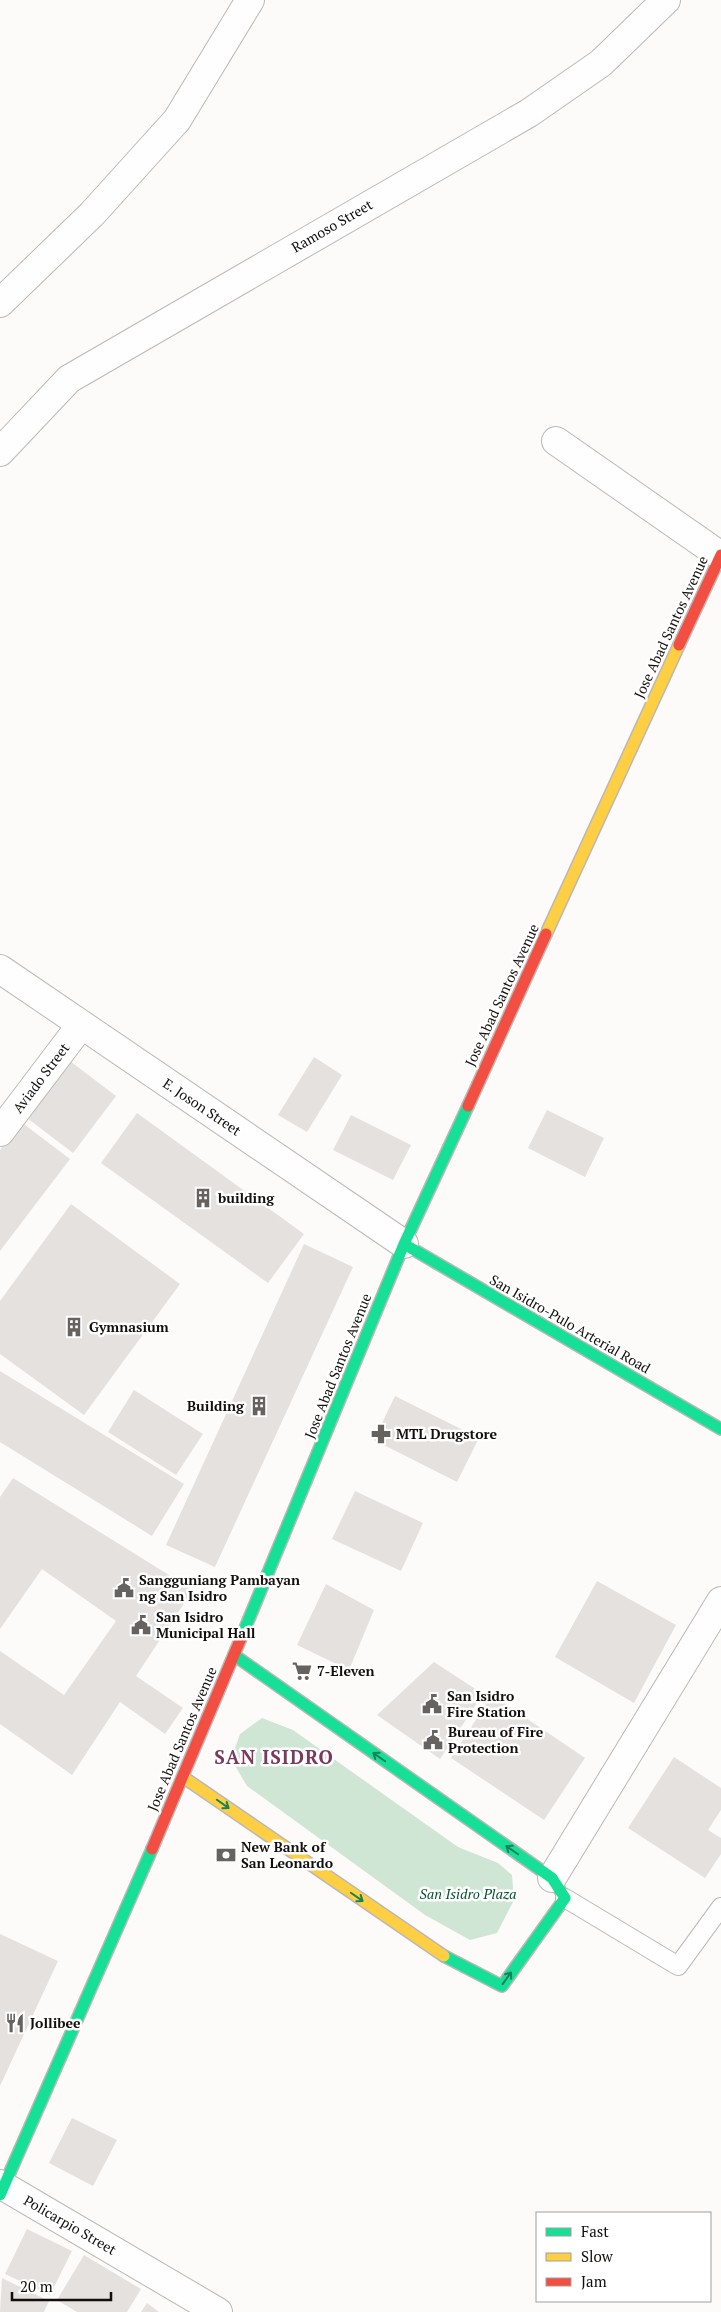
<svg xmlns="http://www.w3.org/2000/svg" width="721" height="2312" font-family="'PT Serif',serif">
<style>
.green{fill:#cfe6d5}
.building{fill:#e4e1df}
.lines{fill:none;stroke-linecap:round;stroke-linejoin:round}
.lane-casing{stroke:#bbb8b7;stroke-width:20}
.street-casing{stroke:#bbb8b7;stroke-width:30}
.fast-casing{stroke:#bbb8b7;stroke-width:14}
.slow-casing{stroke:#bbb8b7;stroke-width:14}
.jam-casing{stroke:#bbb8b7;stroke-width:14}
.lane{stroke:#fffefe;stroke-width:18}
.street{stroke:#fffefe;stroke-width:28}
.fast{stroke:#16e098;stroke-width:11}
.slow{stroke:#ffcf43;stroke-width:11}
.jam{stroke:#f24e42;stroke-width:11}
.oneway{stroke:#158259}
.labels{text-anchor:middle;stroke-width:5;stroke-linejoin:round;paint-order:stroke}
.street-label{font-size:14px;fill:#130f0d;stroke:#fff}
.poi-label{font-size:14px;font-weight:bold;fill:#130f0d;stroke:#fff;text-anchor:start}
.park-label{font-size:14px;font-style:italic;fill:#055330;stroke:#fff}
.district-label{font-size:19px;font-weight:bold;letter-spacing:1px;fill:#7b395b;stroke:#fff}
</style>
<rect width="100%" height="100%" fill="#fdfbf9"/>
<!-- green -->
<path class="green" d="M 262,1718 L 293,1730 L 458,1847 L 498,1863 L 512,1875 L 514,1900 L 497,1933 L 470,1940 L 425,1915 L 247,1786 L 231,1759 L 240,1734 Z"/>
<!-- building -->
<path class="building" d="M 314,1057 L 342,1075 L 307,1132 L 278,1115 Z
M 70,1061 L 116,1096 L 73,1153 L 27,1118 Z
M 547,1110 L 604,1138 L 585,1177 L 528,1148 Z
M 137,1113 L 304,1234 L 268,1283 L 101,1163 Z
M 351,1115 L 411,1145 L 393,1180 L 333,1150 Z
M 21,1122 L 70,1159 L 0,1251 L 0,1150 Z
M 71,1204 L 180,1284 L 84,1415 L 0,1354 L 0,1301 Z
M 304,1244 L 353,1267 L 215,1567 L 166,1545 Z
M 0,1371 L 184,1484 L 152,1536 L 0,1442 Z
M 134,1390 L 203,1434 L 176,1475 L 108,1432 Z
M 395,1396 L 479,1438 L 457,1482 L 374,1440 Z
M 13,1478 L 193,1590 L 136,1676 L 183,1708 L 165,1734 L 120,1702 L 72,1775 L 0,1724 L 0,1651 L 64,1695 L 116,1621 L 42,1569 L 0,1629 L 0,1497 Z
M 355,1491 L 423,1523 L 401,1571 L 332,1539 Z
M 597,1581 L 676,1625 L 634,1703 L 555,1657 Z
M 326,1584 L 374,1610 L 349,1670 L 297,1645 Z
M 434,1662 L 483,1694 L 440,1759 L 377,1715 Z
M 492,1695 L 585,1758 L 544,1820 L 451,1758 Z
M 674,1757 L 721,1788 L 721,1810 L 708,1830 L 721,1838 L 721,1854 L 705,1878 L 628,1828 Z
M 0,1934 L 58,1961 L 0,2086 Z
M 72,2118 L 117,2140 L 93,2186 L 49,2163 Z
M 27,2229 L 72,2251 L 50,2295 L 5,2274 Z
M 84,2255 L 141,2289 L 127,2312 L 77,2312 L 57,2300 Z
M 2,2278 L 49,2301 L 44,2312 L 0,2312 Z
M 147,2303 L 159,2312 L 141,2312 Z"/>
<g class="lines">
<defs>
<path id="lane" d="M 565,1898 L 678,1966 L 721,1907"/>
<path id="street" d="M 0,303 L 92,214 L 177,120 L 250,0
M 556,441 L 721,556
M 0,452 L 69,379 L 529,113 L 601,63 L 666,0
M 0,969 L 404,1244
M 0,1132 L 81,1025
M 552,1878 L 721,1601
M 0,2184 L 218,2312"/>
<path id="fast" d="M 404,1244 L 721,1429
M 241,1638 L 404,1244 L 468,1106
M 234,1655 L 552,1878 L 565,1898 L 502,1986 L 444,1956
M 0,2195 L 152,1849"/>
<path id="slow" d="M 546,934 L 679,645
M 183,1777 L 444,1956"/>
<path id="jam" d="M 679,645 L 721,555
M 468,1106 L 546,934
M 152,1849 L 241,1638"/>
</defs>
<!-- lane casing -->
<use href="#lane" class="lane-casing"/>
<!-- street casing -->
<use href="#street" class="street-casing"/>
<!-- fast casing -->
<use href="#fast" class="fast-casing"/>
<!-- slow casing -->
<use href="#slow" class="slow-casing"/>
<!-- jam casing -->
<use href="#jam" class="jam-casing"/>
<!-- lane -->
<use href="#lane" class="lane"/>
<!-- street -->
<use href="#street" class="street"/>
<!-- fast -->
<use href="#fast" class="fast"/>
<!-- slow -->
<use href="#slow" class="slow"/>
<!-- jam -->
<use href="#jam" class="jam"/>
</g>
<!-- one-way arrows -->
<defs><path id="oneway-shaft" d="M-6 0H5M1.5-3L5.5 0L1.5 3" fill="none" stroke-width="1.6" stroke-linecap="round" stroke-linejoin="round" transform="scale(1.25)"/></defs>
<g class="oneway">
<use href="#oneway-shaft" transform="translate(379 1757) rotate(-145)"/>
<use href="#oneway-shaft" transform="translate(223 1804) rotate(35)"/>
<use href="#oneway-shaft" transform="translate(512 1850) rotate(-145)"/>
<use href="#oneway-shaft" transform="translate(357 1897) rotate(35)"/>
<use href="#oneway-shaft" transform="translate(507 1978) rotate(-54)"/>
</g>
<!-- icons -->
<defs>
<symbol id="building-bare" viewBox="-9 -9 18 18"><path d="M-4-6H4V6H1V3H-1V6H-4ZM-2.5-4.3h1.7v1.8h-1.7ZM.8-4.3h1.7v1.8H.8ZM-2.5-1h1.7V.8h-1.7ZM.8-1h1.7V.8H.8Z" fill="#656260" stroke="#fff" stroke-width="2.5" paint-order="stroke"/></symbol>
<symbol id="pharmacy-bare" viewBox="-9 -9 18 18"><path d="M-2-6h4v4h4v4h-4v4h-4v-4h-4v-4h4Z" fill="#656260" stroke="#fff" stroke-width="2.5" paint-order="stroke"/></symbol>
<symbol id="civic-bare" viewBox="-9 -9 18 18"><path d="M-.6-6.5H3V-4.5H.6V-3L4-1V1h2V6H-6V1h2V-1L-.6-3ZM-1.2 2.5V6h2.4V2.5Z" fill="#656260" stroke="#fff" stroke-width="2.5" paint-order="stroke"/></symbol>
<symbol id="supermarket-bare" viewBox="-9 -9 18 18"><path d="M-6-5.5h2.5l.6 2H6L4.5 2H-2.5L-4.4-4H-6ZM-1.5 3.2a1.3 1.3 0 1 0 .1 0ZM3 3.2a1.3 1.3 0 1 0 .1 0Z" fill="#656260" stroke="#fff" stroke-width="2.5" paint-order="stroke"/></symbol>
<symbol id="bank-bare" viewBox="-9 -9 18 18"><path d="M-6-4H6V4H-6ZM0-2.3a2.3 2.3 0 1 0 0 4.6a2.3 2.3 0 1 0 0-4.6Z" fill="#656260" stroke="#fff" stroke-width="2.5" paint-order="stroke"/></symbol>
<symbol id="restaurant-bare" viewBox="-9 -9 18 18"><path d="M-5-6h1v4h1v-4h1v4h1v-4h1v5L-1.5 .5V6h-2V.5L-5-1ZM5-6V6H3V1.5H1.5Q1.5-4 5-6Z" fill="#656260" stroke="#fff" stroke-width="2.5" paint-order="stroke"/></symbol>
</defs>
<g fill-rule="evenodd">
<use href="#building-bare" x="189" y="1184" width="28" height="28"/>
<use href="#building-bare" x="60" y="1313" width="28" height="28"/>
<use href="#building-bare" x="245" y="1392" width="28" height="28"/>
<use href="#pharmacy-bare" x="367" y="1420" width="28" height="28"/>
<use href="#civic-bare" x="110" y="1574" width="28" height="28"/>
<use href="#civic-bare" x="127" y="1611" width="28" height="28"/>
<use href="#supermarket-bare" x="288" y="1657" width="28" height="28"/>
<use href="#civic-bare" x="418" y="1690" width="28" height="28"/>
<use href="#civic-bare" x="419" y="1726" width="28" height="28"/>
<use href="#bank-bare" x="212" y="1841" width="28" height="28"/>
<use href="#restaurant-bare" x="1" y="2009" width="28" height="28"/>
</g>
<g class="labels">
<!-- street labels -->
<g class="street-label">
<text transform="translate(332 226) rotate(-30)" y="5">Ramoso Street</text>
<text transform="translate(671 627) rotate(-65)" y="5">Jose Abad Santos Avenue</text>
<text transform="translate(502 995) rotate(-65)" y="5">Jose Abad Santos Avenue</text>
<text transform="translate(41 1078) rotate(-53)" y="5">Aviado Street</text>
<text transform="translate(202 1107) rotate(34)" y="5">E. Joson Street</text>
<text transform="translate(570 1324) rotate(30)" y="5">San Isidro-Pulo Arterial Road</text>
<text transform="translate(338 1366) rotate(-68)" y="5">Jose Abad Santos Avenue</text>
<text transform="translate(182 1739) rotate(-67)" y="5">Jose Abad Santos Avenue</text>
<text transform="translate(70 2225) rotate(30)" y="5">Policarpio Street</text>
</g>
<!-- poi labels -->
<g class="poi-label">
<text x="218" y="1203">building</text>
<text x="89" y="1332">Gymnasium</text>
<text x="244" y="1411" text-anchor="end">Building</text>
<text x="396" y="1439">MTL Drugstore</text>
<text x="139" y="1585">Sangguniang Pambayan<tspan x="139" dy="16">ng San Isidro</tspan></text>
<text x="156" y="1622">San Isidro<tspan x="156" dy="16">Municipal Hall</tspan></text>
<text x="317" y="1676">7-Eleven</text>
<text x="447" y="1701">San Isidro<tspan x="447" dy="16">Fire Station</tspan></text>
<text x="448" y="1737">Bureau of Fire<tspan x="448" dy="16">Protection</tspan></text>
<text x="241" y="1852">New Bank of<tspan x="241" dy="16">San Leonardo</tspan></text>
<text x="30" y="2028">Jollibee</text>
</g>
<!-- park labels -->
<g class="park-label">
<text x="468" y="1899">San Isidro Plaza</text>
</g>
<!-- district labels -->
<g class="district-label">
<text x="274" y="1764">SAN ISIDRO</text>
</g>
</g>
<!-- legend -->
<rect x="536" y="2212" width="175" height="90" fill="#ffffff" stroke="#a19f9e"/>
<rect x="546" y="2228" width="25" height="8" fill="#16e098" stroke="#a19f9e"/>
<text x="581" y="2237" font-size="15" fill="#130f0d">Fast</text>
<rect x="546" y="2253" width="25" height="8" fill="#ffcf43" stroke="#a19f9e"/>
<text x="581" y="2262" font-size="15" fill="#130f0d">Slow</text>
<rect x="546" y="2278" width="25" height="8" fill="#f24e42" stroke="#a19f9e"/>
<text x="581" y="2287" font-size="15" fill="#130f0d">Jam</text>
<!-- scale -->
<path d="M12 2292v8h99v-8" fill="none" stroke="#130f0d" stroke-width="2.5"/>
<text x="20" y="2292" font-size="15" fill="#130f0d" stroke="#ffffff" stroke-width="4" paint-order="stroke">20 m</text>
</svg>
